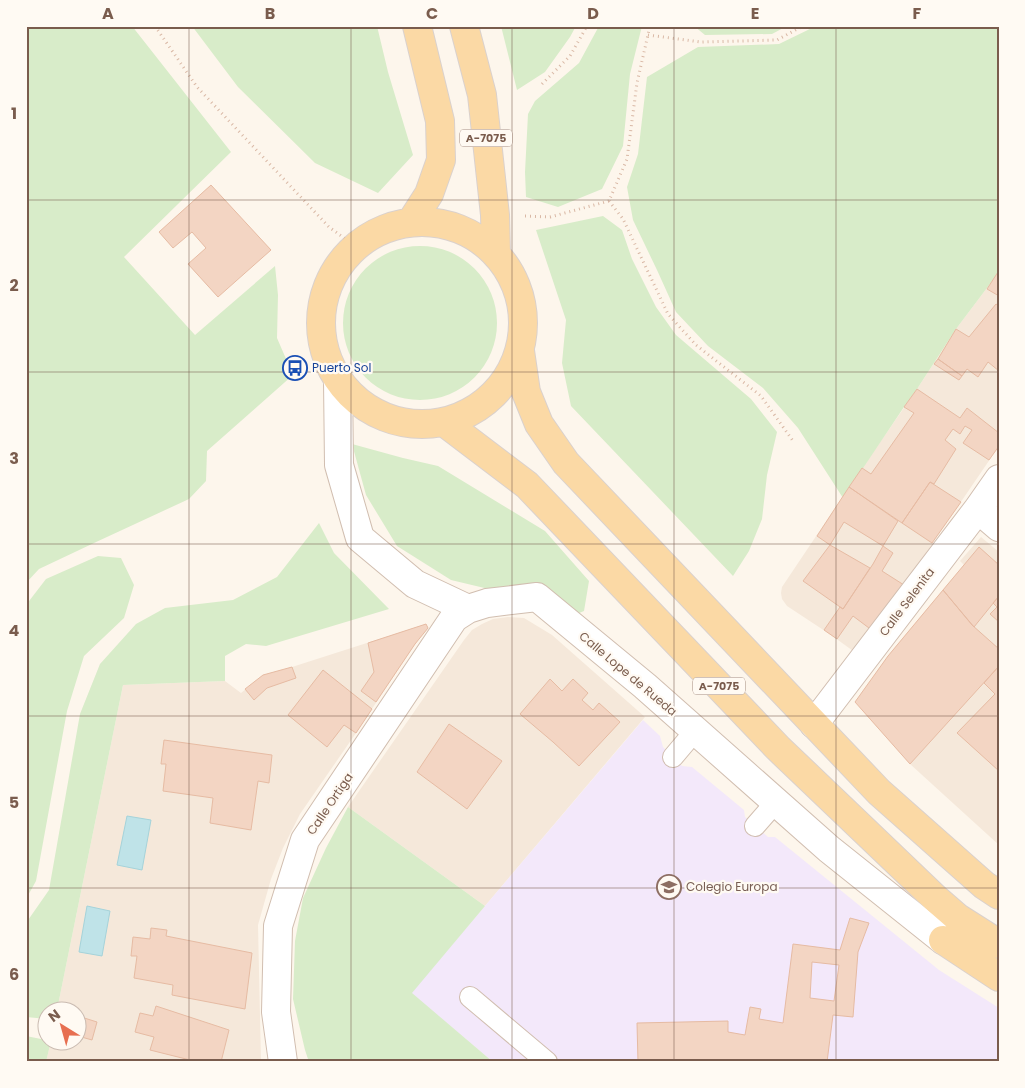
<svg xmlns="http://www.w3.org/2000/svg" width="1025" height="1088" font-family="Poppins,sans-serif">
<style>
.residential{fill:#f5e8da}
.education{fill:#f3e8fa}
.green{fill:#d8ecc9}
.water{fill:#bfe3e8;stroke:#a5d3da}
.building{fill:#f3d5c3;stroke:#e6bba3;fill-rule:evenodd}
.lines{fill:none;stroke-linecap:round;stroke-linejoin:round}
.lane-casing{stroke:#d1beb0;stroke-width:22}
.street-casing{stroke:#d1beb0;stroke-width:30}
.primary-casing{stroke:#dad1cd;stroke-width:30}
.path{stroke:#d9b8a5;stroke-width:3;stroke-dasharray:1 4;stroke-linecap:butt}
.lane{stroke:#fff;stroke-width:20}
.street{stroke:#fff;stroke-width:28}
.primary{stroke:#fbd9a5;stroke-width:28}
.grid{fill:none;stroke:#7a5c4d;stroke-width:1;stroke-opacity:0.55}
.labels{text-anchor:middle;stroke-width:4.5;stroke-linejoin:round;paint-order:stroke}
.shield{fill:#fffaf3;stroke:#a28b7f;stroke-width:1}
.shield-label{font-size:11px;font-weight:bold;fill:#7a5c4d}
.transit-label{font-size:12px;fill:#164399;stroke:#fffaf3;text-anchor:start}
.street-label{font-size:12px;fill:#7a5c4d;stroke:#fffaf3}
.education-label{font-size:12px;fill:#785e54;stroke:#fffaf3;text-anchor:start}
.neatline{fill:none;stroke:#7a5c4d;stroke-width:2}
.grid-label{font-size:16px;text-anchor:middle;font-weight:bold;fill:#7a5c4d}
</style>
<rect width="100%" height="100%" fill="#fdf6ec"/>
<!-- residential -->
<path class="residential" d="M 999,272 L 999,446 L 873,631 L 856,653 L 831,635 L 787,606 L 782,599 L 781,593 L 782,587 L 849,487 L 917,389 L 956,329 Z
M 981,537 L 999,552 L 999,845 L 910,764 L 855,702 L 888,656 L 964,565 L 960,561 Z
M 508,617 L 524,618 L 552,635 L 645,717 L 485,906 L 348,807 L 464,640 L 472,630 L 482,624 L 493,619 Z
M 426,624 L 428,628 L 415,644 L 356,733 L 300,814 L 283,848 L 271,879 L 258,925 L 261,1062 L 46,1062 L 51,1041 L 78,1040 L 78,1010 L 57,1010 L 123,685 L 225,681 L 241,693 L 263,675 L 292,667 Z"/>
<!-- education -->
<path class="education" d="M 643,720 L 660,736 L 663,747 L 682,766 L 692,767 L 744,810 L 745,817 L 768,837 L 775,837 L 939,970 L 999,1008 L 999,1062 L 493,1062 L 411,993 Z"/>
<!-- green -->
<path class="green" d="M 26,26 L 132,26 L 231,152 L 124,257 L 195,335 L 275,266 L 278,295 L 277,338 L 293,375 L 207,451 L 206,481 L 189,499 L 94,543 L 39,569 L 26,583 Z
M 192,26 L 377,26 L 388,72 L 413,155 L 378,193 L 315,163 L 238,87 Z
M 501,26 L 576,26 L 570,37 L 545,72 L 517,90 Z
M 599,26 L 642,26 L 630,74 L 623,146 L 602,189 L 558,207 L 526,197 L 525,172 L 528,114 L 535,101 L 579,63 Z
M 694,26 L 787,26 L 772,34 L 705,35 Z
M 816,26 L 999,26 L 999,272 L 956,329 L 917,389 L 904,407 L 843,498 L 798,428 L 763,388 L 708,346 L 676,312 L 657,270 L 633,220 L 627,187 L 638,154 L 647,77 L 698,47 L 779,44 Z
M 603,216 L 622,230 L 632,259 L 656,307 L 676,335 L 751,399 L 777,432 L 767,475 L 762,519 L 749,551 L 733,576 L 571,406 L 562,363 L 566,320 L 536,230 Z
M343 323a77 77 0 1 1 154 0a77 77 0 1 1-154 0Z
M 352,444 L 403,458 L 438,466 L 545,531 L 589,581 L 584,611 L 572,616 L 553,596 L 526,585 L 497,591 L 451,580 L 397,546 L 366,495 Z
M 319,523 L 334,553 L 389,609 L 266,646 L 246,644 L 225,656 L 225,681 L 123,685 L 57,1010 L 48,1010 L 47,1019 L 26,1017 L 26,923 L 49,890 L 80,714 L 100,664 L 136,624 L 165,608 L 233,600 L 277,577 Z
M 98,556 L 121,558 L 134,585 L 124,618 L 84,656 L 67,711 L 36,881 L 26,899 L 26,605 L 46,579 Z
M 348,807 L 485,906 L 412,993 L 493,1062 L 309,1062 L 305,1050 L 293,999 L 295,941 L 303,898 L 326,848 Z
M 26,1036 L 51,1041 L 46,1062 L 26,1062 Z"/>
<!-- water -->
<path class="water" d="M 127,816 L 151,820 L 142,870 L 117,865 Z
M 87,906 L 110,911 L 102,956 L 79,952 Z"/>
<!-- building -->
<path class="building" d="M 211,185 L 271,250 L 218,297 L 188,264 L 206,248 L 192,232 L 173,248 L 159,232 Z
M 998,272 L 999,273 L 999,296 L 987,289 Z
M 996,304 L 999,306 L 999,371 L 988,362 L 978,377 L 967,369 L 962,376 L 938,359 L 956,329 L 969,337 Z
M 938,359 L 962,376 L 959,380 L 934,364 Z
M 917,389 L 960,418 L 967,408 L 999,433 L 999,446 L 989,460 L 963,443 L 972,430 L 965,426 L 960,434 L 953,429 L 945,440 L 956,449 L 934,484 L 930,482 L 902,523 L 849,487 L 862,468 L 871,474 L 914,413 L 904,407 Z
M 930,482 L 961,502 L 932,543 L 902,523 Z
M 849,487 L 898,521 L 883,546 L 844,522 L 830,545 L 817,536 Z
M 830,545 L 870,568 L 843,609 L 803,581 Z
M 883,546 L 893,553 L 882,571 L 904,585 L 873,631 L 853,616 L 837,639 L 824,630 L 840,607 L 843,609 L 873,564 Z
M 979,547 L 999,565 L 999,596 L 974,627 L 943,590 Z
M 943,590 L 972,625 L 999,649 L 999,666 L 910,764 L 855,702 L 888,656 Z
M 999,596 L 999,622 L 990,614 L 997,607 L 993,603 Z
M 426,624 L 428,628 L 415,644 L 376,702 L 361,691 L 374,672 L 368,643 Z
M 999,666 L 999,771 L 957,733 L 995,694 L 984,683 Z
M 292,667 L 296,678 L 267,688 L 254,700 L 245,689 L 263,675 Z
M 323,670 L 372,709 L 356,733 L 344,725 L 327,747 L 288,715 Z
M 550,679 L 562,691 L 573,679 L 588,693 L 582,700 L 593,710 L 599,703 L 620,722 L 579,766 L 553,742 L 520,714 Z
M 449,724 L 502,761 L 467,809 L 417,772 Z
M 164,740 L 272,755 L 269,783 L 258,781 L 251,830 L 210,823 L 213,798 L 163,791 L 166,764 L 161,764 Z
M 850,918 L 869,923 L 858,952 L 853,1017 L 833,1015 L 827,1062 L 638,1062 L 637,1023 L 728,1021 L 728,1032 L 745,1035 L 750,1007 L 761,1009 L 759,1019 L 783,1023 L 793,944 L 840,950 ZM 812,962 L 839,965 L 834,1001 L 810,998 Z
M 151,928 L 167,930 L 166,936 L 252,953 L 245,1009 L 172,995 L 173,985 L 134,978 L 137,956 L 131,956 L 133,937 L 150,939 Z
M 156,1006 L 229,1030 L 221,1062 L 198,1062 L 150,1050 L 154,1037 L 135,1032 L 140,1013 L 153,1016 Z
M 78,1016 L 97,1022 L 92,1040 L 78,1036 Z"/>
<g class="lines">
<defs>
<path id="lane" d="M 673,757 L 695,731
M 755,826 L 776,802
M 470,997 L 547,1062"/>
<path id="street" d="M 338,381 L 339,465 L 360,538 L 415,584 L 468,609 L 487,603 L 537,597 L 645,686 L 829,849 L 943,940
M 978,509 L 999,527
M 814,724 L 978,509 L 999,479
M 283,1062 L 276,1012 L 278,926 L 305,840 L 454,618 L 468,609"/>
<path id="primary" d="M 464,26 L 482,95 L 495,215 L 496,253
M 411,222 L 429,194 L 441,160 L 440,121 L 417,26
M321 323a101 101 0 1 1 202 0a101 101 0 1 1-202 0Z
M 520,351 L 526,392 L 539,424 L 566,463 L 879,792 L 984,885 L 999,895
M 444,422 L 527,485 L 778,748 L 935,898 L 958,918 L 999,944
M 943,940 L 999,977"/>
</defs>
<!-- lane casing -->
<use href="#lane" class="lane-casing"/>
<!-- street casing -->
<use href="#street" class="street-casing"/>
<!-- primary casing -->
<use href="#primary" class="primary-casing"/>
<!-- path -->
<path class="path" d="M 155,26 L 197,87 L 329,227 L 355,246
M 648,35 L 701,42 L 777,40 L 803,26
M 542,84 L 570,56 L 587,26
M 609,201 L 623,219 L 668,314 L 696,345 L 761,396 L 793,441
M 525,216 L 550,217 L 609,201 L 627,159 L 637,83 L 650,26"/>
<!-- lane -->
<use href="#lane" class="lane"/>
<!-- street -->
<use href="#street" class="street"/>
<!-- primary -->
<use href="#primary" class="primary"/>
</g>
<!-- grid -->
<path class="grid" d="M 189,26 L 189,1062M 351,26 L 351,1062M 512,26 L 512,1062M 674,26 L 674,1062M 836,26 L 836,1062M 26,200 L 999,200M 26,372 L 999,372M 26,544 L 999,544M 26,716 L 999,716M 26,888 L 999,888"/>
<!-- icons -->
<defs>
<symbol id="bus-ring" viewBox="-11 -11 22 22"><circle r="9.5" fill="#fffaf3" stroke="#1a4fb4" stroke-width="1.5"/><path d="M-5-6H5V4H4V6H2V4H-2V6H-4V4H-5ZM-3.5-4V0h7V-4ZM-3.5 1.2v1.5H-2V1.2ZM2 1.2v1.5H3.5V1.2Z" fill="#1a4fb4"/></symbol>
<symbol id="school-ring" viewBox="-11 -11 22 22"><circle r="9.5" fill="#fffaf3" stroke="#8d6e63" stroke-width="1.5"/><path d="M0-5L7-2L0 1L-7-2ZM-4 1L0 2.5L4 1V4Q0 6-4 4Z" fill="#8d6e63"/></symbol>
</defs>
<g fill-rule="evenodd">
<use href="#bus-ring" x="281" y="354" width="28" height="28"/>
<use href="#school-ring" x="655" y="873" width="28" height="28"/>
</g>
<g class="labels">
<!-- shield labels -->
<g class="shield">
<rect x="460" y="129.5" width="52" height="17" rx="4"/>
<rect x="693" y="677.5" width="52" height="17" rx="4"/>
</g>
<g class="shield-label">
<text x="486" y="142">A-7075</text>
<text x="719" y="690">A-7075</text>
</g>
<!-- transit labels -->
<g class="transit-label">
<text x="312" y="372">Puerto Sol</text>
</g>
<!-- street labels -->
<g class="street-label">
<text transform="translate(907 602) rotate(-53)" y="4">Calle Selenita</text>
<text transform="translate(628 674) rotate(40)" y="4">Calle Lope de Rueda</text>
<text transform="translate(330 804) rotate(-56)" y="4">Calle Ortiga</text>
</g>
<!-- education labels -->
<g class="education-label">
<text x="686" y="891">Colegio Europa</text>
</g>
</g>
<!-- border -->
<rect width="1025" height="1088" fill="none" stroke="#fffaf3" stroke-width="55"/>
<!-- north arrow -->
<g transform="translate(62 1026) rotate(323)"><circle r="24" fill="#fffaf3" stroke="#cabbb1"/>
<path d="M0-4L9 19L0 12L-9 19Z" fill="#e76f51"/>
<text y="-8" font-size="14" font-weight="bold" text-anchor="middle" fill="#7a5c4d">N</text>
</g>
<rect x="28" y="28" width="970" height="1032" class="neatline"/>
<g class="grid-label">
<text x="108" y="19">A</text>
<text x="270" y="19">B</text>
<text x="432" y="19">C</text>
<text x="593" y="19">D</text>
<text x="755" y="19">E</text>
<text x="917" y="19">F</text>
<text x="14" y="119">1</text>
<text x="14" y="291">2</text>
<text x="14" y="464">3</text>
<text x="14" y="636">4</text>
<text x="14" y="808">5</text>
<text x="14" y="980">6</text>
</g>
</svg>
